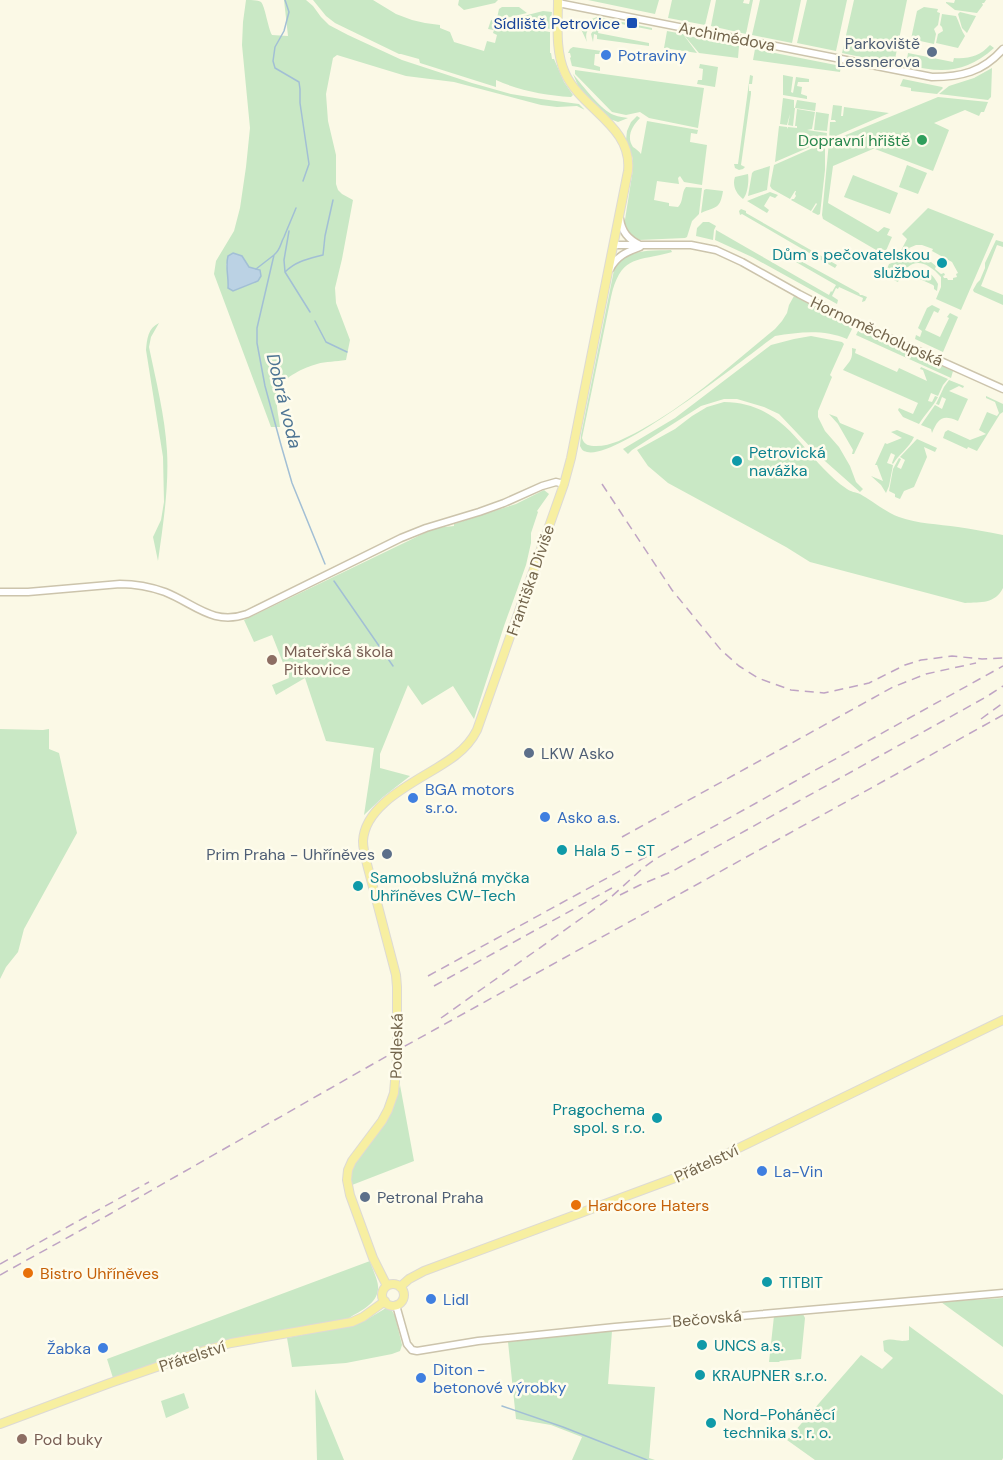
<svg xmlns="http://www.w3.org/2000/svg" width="1003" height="1460" font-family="'DM Sans',sans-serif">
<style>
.green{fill:#c9e8c5;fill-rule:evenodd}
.water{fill:#bbd2e4;stroke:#a2bfd5;stroke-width:1.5}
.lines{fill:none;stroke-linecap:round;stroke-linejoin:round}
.stream{stroke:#a2bfd5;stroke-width:1.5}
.minor-casing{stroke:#ccc4ac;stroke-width:9}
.major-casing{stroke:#dddad4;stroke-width:10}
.minor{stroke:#fff;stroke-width:6}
.major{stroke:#f7efa1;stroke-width:8}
.rail{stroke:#bfa4c4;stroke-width:1.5;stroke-dasharray:9 6;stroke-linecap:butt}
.transit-dot{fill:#1a4fb4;stroke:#fefcec;stroke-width:2}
.service-dot{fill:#5c6f8a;stroke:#fefcec;stroke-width:2}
.shop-dot{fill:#3f7fe0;stroke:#fefcec;stroke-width:2}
.leisure-dot{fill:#2e9e5b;stroke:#fefcec;stroke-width:2}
.culture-dot{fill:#0f9aa8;stroke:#fefcec;stroke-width:2}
.education-dot{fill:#8d6e63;stroke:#fefcec;stroke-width:2}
.food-dot{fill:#e8710a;stroke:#fefcec;stroke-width:2}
.labels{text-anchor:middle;stroke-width:5;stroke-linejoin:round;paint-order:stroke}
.transit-label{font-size:16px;fill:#164399;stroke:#fefcec;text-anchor:end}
.street-label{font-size:16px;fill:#73654c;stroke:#fefcec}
.service-label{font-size:16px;fill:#4e5e75;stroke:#fefcec;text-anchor:end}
.shop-label{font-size:16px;fill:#366cbe;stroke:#fefcec;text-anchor:start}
.leisure-label{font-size:16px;fill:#27864d;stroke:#fefcec;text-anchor:end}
.culture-label{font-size:16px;fill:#0d838f;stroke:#fefcec;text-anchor:start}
.education-label{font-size:16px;fill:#785e54;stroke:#fefcec;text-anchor:start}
.food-label{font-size:16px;fill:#c56008;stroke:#fefcec;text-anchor:start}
.water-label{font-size:18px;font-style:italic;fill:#4d7493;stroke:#fefcec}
</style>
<rect width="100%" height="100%" fill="#fbf9e6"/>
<!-- green -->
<path class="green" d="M 246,0 C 251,0 257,0 261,2 C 265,6 268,28 272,35 L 288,36 L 284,0 L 306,0 L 313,6 L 321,17 L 329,25 L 348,35 L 402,60 L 472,83 L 511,94 L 541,99 L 579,104 L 585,110 L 577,106 L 557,107 L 541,105 L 454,82 L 406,76 L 337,55 L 333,58 L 326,94 L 328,121 L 336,155 L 336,184 L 338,190 L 342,194 L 353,200 L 342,259 L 335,288 L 336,303 L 350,340 L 346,360 C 336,362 326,361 317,364 C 305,367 284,377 278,389 C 274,398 279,418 280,427 L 271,427 L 214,274 L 216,261 L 234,231 L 240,208 L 246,167 L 250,128 L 242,45 L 243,22 ZM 242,256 L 249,267 L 260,270 L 258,281 L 233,291 L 228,288 L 228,273 L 226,264 Z
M 313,0 L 373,0 L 396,14 L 412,20 L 425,23 L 440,25 L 440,28 L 450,32 L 454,42 L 484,51 L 487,41 L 495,43 L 497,35 L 493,33 L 494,30 L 488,29 L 491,20 L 508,25 L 550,32 L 550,53 L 551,53 L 552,59 L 554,59 L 564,82 L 573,95 L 571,97 C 545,95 520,91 496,80 L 496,87 L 420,63 L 419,59 L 401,54 L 399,54 L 335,23 L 326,16 Z
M 459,0 L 498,0 L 495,3 L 464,10 L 458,5 Z
M 588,0 L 659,0 L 655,14 Z
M 672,0 L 711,0 L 705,25 L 668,18 Z
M 716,0 L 744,0 L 743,3 L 749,4 L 750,0 L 753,0 L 746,34 L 711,26 Z
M 760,0 L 801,0 L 792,43 L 752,35 Z
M 807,0 L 847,0 L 836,51 L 797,43 Z
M 854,0 L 907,0 L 894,64 L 842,53 Z
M 955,0 L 986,0 L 984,3 L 982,3 L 983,5 L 977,13 L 955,10 L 946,3 L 946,2 L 954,3 Z
M 502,7 L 519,7 L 527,13 L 501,19 L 497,18 L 499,9 Z
M 924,7 L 938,9 L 937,12 L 940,13 L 938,25 L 934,29 L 936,34 L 934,44 L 911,39 L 917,11 Z
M 543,11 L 552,12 L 550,29 L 507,21 L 508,20 Z
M 960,12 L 976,16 L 967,33 L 962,28 L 958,14 Z
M 942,14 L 956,16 C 959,22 961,30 965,36 L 958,48 L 936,43 L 938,34 L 943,31 L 942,27 L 940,25 Z
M 597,17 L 652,28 L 652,30 L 601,20 L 600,24 C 589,25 584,32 587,42 L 581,29 L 589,20 Z
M 597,29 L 599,29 L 598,33 L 649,43 L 649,46 L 597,39 L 597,35 L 594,34 L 593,42 L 591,34 L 593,31 Z
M 667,31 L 683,34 L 697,53 L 664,48 Z
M 684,35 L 739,46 L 738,58 L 699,53 Z
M 990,45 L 994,48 C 965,74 942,73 906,65 L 908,53 L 953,62 L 954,58 C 969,59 980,56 990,45 Z
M 573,47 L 602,51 L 601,54 L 595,54 L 594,65 L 600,67 L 600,71 L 572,66 L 570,58 L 571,57 L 570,53 L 568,53 L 570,49 Z
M 755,49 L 841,66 L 840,72 L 753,60 Z
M 700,64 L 718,67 L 715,87 L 697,84 L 698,80 L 702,80 L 703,69 L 699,68 Z
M 992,68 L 991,97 L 988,100 L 939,94 L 949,86 L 974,78 Z
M 575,70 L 704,88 L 698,128 L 649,118 L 640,112 L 626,115 L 612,112 L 575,74 Z
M 573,74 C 582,85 602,111 614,115 C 619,117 624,117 628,118 L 618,122 L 610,119 L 579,88 Z
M 750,75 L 753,76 L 752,84 L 749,84 L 749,91 L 751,91 L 751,94 L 741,165 L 745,167 L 743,169 L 739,170 L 735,168 L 734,164 L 738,164 Z
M 783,75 L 793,77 L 791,92 L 793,93 L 796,77 L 809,79 L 809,82 L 798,82 L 797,86 L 802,87 L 801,94 L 807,96 L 807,99 L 783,95 Z
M 903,79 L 942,87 L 943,88 L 937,94 L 911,91 L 911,88 L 900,86 Z
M 938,97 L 988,102 L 984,112 L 981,112 L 979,116 L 965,110 L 934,123 L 949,130 L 933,171 L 875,149 L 894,140 L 833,166 L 828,203 L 878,232 L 884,227 L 890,229 L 887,235 L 892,237 L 885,253 L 883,254 L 823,219 L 822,215 L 829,142 Z
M 783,98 L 794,100 L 794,108 L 795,108 L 797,100 L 816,103 L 815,111 L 795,108 L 793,126 L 788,125 L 790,114 L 787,125 L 780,124 Z
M 833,105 L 842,106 L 841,116 L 843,116 L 844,107 L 889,113 L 829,139 L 830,122 L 836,122 L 835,120 L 831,120 Z
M 797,109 L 815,112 L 812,129 L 807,130 L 827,133 L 826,140 L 775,162 L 779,126 L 787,127 L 787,129 L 788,127 L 797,128 L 797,126 L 795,126 Z
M 816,112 L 829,114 L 827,131 L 814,130 Z
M 637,116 L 640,118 C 632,126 626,137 633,147 C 636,149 639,151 641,154 L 647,121 L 698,130 L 697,134 L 691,133 L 690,142 L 707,145 L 702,185 L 684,182 L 680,176 L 678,178 L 679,184 L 657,181 L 654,200 L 669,203 L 669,206 L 678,207 C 684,201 681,193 686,187 L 702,188 L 699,214 L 692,221 L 687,237 L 685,238 L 639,240 L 629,235 L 624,226 L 633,169 L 633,159 L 626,140 L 627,131 L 631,122 Z
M 824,143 L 825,144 L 825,170 L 820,214 L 818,215 L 812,212 L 817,204 L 816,203 L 811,211 L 791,200 L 792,199 L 794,199 L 796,196 L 795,194 L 796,191 L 795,191 L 790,199 L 772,189 L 770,186 L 774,165 Z
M 907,165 L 927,173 L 918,194 L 899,187 Z
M 770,166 L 767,190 L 748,196 L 752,173 L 754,171 Z
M 748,174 C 749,180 748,194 743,199 C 736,194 732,185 735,177 Z
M 853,175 L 898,193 L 890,214 L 844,197 Z
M 706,189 L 723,191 C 720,209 717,206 701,213 L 704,190 Z
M 770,192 L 778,195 L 775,198 L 770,196 L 764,206 L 769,210 L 767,213 L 747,201 Z
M 928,208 L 994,234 L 961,310 L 936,299 L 941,287 L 941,277 C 925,259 909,256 898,282 L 884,276 L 889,264 L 895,262 L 907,239 L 902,234 ZM 916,245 L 922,245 L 933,249 L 932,251 L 952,262 L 958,273 L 956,274 L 957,277 L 953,278 L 953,280 L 948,280 L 947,278 L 944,278 L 943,276 L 945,275 L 944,273 L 941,274 L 935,269 L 936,266 L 931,262 L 919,260 L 918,257 L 915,261 L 913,258 L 910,259 L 907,252 L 910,251 L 909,248 Z
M 741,209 L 746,211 L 746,213 L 837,265 L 835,268 L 742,214 L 740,215 L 739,211 Z
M 703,222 L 709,222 L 716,226 L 714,230 L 713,240 L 696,236 L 697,228 Z
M 716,230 L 829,295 L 831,291 L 832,292 L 836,285 L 775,250 L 777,248 L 859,293 L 860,295 L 862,295 L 867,297 L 865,301 L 862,302 L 863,298 L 839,287 L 838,289 L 836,288 L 832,296 L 838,300 L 837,304 L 752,257 L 715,240 Z
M 996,240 L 1003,242 L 1003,247 L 997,245 L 981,286 L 1003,295 L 1003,305 L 974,292 L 973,290 L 977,283 L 980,280 L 985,268 L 985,263 Z
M 671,250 L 672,252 C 637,262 621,254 611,297 L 582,438 C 584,445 589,446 596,446 C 612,446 625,438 639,431 C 689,404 731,365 775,329 L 782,321 L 787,313 L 789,305 L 794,296 L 851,326 L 852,329 L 847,339 C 824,329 799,332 775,336 C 746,357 618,460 587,452 C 583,451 582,450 580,446 L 581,435 L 614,270 C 627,248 648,251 671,250 Z
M 915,269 C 926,268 933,274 938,284 L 937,291 L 934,289 L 934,286 L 933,285 L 911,275 L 910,278 L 906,277 L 910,271 Z
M 932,305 L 940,309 L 938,313 L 934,311 L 925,330 L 940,337 L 949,318 L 947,317 L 950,313 L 958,317 L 943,352 L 915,339 L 916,335 L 920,337 L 922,331 L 918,328 L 927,308 Z
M 159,323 L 151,337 L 149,347 C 156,381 165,416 167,451 C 169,488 163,525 158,561 L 153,537 L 161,520 L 164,502 L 163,457 L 146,350 C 147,339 148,328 159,323 Z
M 862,330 L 953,371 L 951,378 L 856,335 L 858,331 Z
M 811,336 L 842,342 L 844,344 L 830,375 L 832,377 L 818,411 L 818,417 L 825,431 L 839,447 L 850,466 L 856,482 L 863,489 L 860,492 L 817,454 L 779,414 L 764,407 L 737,399 L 724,399 L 701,406 L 632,450 L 628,454 L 623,449 L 675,418 L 771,345 L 794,339 Z
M 852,348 L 856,349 L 855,353 L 897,372 L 899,368 L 927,381 L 923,370 L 920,369 L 921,367 L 948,379 L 943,385 L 938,396 L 931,393 L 928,401 L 932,402 L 935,396 L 938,397 C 933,407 925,414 919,424 L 903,417 L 898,410 L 899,408 L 913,414 L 918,403 L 843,370 C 849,361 853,361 852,348 Z
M 949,380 L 964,386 L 963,388 L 959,386 L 949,391 L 968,399 L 958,421 C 942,414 938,419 932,433 L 931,429 L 921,425 L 935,405 L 942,409 L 946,399 L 942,397 L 939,405 L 936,404 L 944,387 Z
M 986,396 L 1003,404 L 1003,412 L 1000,414 L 977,451 L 968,447 L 967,449 L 943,438 L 945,432 L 948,430 L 970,440 L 986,434 L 979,430 L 987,412 L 997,416 L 999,413 L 995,402 L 986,398 Z
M 724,402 C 789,403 802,458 847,489 C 851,492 855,492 860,494 C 873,501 885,512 899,517 C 918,524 938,524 958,527 C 973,529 988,532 1003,535 L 1003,588 C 995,604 981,602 965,603 L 810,562 L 786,547 L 668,483 L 648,466 L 637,450 L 675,429 L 692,416 L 707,407 Z
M 829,414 L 837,417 L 840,423 L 864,433 L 854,454 L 852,454 L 853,450 L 838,424 Z
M 897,430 L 914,437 C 909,448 899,454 893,464 L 892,463 L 895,455 L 891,453 L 887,463 L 893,465 L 889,486 L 886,493 L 881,485 L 871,476 L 883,481 L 877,465 L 875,465 L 885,443 L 887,444 L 902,438 L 891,432 Z
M 917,439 L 937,448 L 935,452 L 924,447 L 927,457 L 914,487 L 904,491 L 900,499 L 895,497 L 895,494 L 889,491 L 893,469 L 899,458 L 901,459 L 897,467 L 901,469 L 905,460 L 900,457 Z
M 544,490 L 549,494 L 537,511 L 538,512 L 531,533 L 531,543 L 526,565 L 504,626 L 474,719 L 453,686 L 422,705 L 408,685 L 380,754 L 380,768 L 410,776 L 383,797 L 364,815 L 374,748 L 326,741 L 305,678 L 276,695 L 272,685 L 289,678 L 272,635 L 254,642 L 244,620 L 435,528 L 454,526 L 454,524 L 516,504 Z
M 0,729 L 43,730 L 49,729 L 49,749 L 59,753 L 77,833 L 24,929 L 18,952 L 6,967 L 0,979 Z
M 400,1085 L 414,1161 L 352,1185 L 351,1173 L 355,1163 L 386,1121 L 395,1102 Z
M 370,1261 C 372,1269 379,1281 378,1289 C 377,1304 360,1311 349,1318 L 227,1342 L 113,1378 L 107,1359 Z
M 1003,1298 L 1003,1347 L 941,1302 Z
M 386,1308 L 391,1309 L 395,1316 L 402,1345 L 400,1351 L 392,1354 L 346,1363 L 292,1367 L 287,1338 L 350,1326 L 366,1320 Z
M 801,1313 L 803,1314 L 805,1318 L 801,1359 L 780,1361 L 779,1362 L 769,1362 L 774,1316 Z
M 909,1326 L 1003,1395 L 1003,1458 L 1002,1460 L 815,1460 L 787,1440 L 861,1355 L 882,1369 L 893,1358 L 884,1351 L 883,1341 C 895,1337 897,1343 909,1340 Z
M 612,1331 L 608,1384 L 655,1387 L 649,1458 L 655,1460 L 572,1460 L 582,1437 L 551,1425 L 516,1419 L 508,1342 Z
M 315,1389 L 344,1460 L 317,1460 Z
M 184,1393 L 189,1408 L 166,1418 L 161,1401 Z"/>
<!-- water -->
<path class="water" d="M 233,253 L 242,256 L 249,267 L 260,270 L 261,276 L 258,281 L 233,291 L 228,288 C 229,277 225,267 228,256 Z"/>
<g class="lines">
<!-- stream -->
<path class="stream" d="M 285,0 L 289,12 L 284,31 L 275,47 L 273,61 L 275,68 L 299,82 L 300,89 L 300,103 L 309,164 L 303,181
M 296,208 C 292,218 288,227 284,237 C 280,244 281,249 274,255 L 257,328 L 257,343 L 265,386 L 281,445 L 292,483 L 325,564
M 289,231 L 284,260 L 285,272 L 310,312
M 256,269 L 274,255
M 285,272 C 296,261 308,259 323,255 L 325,236 L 333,200
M 315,321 L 326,342 L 347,352
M 334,581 L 393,666
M 502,1406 L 563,1427 L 647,1460"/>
<defs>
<path id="minor" d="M 558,3 L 932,77 C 961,77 983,72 1003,49
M 620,219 C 622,232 628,239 640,245
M 614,245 L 691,245 L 716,250 L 742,262 L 799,294 L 845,318 L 1003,389
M 610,269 C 617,256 626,252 640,247
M 0,592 L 28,592 L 120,584 C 135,584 151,587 165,592 C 195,604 213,626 247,614 L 401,538 L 426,528 L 479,512 L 504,503 L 542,486 L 556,482 L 564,484
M 396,1305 L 407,1344 L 412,1350 L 417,1351 L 478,1341 L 615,1327 L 1003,1293"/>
<path id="major" d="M382 1295a11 11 0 1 1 22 0a11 11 0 1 1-22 0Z
M 387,1286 L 373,1258 L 350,1195 L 347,1180 L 348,1170 L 352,1161 L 382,1121 L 388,1110 L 394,1093 L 397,1057 L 397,987 L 396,975 L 368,868 C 366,860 363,850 363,841 C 365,799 429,777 456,755 C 465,748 472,740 477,730 L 564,484 L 571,458 L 628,171 C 633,126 581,109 565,73 C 555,51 558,24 558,0
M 400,1287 L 409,1279 L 424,1271 L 683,1175 L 1003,1020
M 0,1424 L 110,1383 L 206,1350 L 231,1343 L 352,1322 L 363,1317 L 385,1301"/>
</defs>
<!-- minor casing -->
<use href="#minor" class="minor-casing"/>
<!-- major casing -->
<use href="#major" class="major-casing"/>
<!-- minor -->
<use href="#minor" class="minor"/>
<!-- major -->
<use href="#major" class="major"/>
<!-- rail -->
<path class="rail" d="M 602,484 L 672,590 L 721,650 L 739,666 L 758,678 L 791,690 L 824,693 L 869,683 L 905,665 L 921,660 L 952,656 L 982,659 L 1003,658
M 981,719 L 1003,703
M 622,837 L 893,687 L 926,674 L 976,663
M 620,895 L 640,885 L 671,872 L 986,697 L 1003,686
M 428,976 L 651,854
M 434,986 L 612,888
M 441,1018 L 610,898 L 643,868 L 657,858 L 1003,666
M 0,1264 L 149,1182
M 0,1275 L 110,1214 L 387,1056 L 1003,715"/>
</g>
<!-- markers -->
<rect class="transit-dot" x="626" y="17" width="12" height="12" rx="3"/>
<g class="service-dot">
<circle cx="932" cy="52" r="6"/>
<circle cx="529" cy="753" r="6"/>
<circle cx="387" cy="854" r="6"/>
<circle cx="365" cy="1197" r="6"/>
</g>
<g class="shop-dot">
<circle cx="606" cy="55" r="6"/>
<circle cx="413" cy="798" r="6"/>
<circle cx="545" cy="817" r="6"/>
<circle cx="762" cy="1171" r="6"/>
<circle cx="431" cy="1299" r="6"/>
<circle cx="103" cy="1348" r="6"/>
<circle cx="421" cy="1378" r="6"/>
</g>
<circle class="leisure-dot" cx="922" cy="140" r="6"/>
<g class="culture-dot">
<circle cx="942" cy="263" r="6"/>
<circle cx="737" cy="461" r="6"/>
<circle cx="562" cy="850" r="6"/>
<circle cx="358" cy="886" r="6"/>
<circle cx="657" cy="1118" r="6"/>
<circle cx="767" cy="1282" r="6"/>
<circle cx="702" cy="1345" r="6"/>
<circle cx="700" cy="1375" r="6"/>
<circle cx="711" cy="1423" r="6"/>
</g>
<g class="education-dot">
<circle cx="272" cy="660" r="6"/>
<circle cx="22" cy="1439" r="6"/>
</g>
<g class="food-dot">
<circle cx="576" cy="1205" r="6"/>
<circle cx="28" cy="1273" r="6"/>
</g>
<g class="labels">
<!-- transit labels -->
<g class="transit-label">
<text x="620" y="29">Sídliště Petrovice</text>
</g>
<!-- street labels -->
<g class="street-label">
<text transform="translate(727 36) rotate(11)" y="6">Archimédova</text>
<text transform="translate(877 331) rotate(25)" y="6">Hornoměcholupská</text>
<text transform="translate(530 580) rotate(-71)" y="6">Františka Diviše</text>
<text transform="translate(396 1046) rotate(-89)" y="6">Podleská</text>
<text transform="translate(706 1163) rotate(-25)" y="6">Přátelství</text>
<text transform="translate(707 1318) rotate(-5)" y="6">Bečovská</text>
<text transform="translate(192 1356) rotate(-18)" y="6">Přátelství</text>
</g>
<!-- service labels -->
<g class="service-label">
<text x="920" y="49">Parkoviště<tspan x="920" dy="18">Lessnerova</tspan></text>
<text x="541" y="759" text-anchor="start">LKW Asko</text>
<text x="375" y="860">Prim Praha - Uhříněves</text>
<text x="377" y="1203" text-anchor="start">Petronal Praha</text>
</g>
<!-- shop labels -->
<g class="shop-label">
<text x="618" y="61">Potraviny</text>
<text x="425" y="795">BGA motors<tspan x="425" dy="18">s.r.o.</tspan></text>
<text x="557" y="823">Asko a.s.</text>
<text x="774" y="1177">La-Vin</text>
<text x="443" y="1305">Lidl</text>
<text x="91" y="1354" text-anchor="end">Žabka</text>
<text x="433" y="1375">Diton -<tspan x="433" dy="18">betonové výrobky</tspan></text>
</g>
<!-- leisure labels -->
<g class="leisure-label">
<text x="910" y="146">Dopravní hřiště</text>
</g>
<!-- culture labels -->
<g class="culture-label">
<text x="930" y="260" text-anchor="end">Dům s pečovatelskou<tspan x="930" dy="18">službou</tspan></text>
<text x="749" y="458">Petrovická<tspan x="749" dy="18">navážka</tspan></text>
<text x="574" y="856">Hala 5 - ST</text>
<text x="370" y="883">Samoobslužná myčka<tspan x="370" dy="18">Uhříněves CW-Tech</tspan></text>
<text x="645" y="1115" text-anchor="end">Pragochema<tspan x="645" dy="18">spol. s r.o.</tspan></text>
<text x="779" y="1288">TITBIT</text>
<text x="714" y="1351">UNCS a.s.</text>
<text x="712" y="1381">KRAUPNER s.r.o.</text>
<text x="723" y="1420">Nord-Poháněcí<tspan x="723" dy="18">technika s. r. o.</tspan></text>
</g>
<!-- education labels -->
<g class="education-label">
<text x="284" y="657">Mateřská škola<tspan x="284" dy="18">Pitkovice</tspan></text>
<text x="34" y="1445">Pod buky</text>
</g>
<!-- food labels -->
<g class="food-label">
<text x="588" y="1211">Hardcore Haters</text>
<text x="40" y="1279">Bistro Uhříněves</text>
</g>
<!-- water labels -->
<g class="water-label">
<text transform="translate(284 401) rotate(76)" y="6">Dobrá voda</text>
</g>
</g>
</svg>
